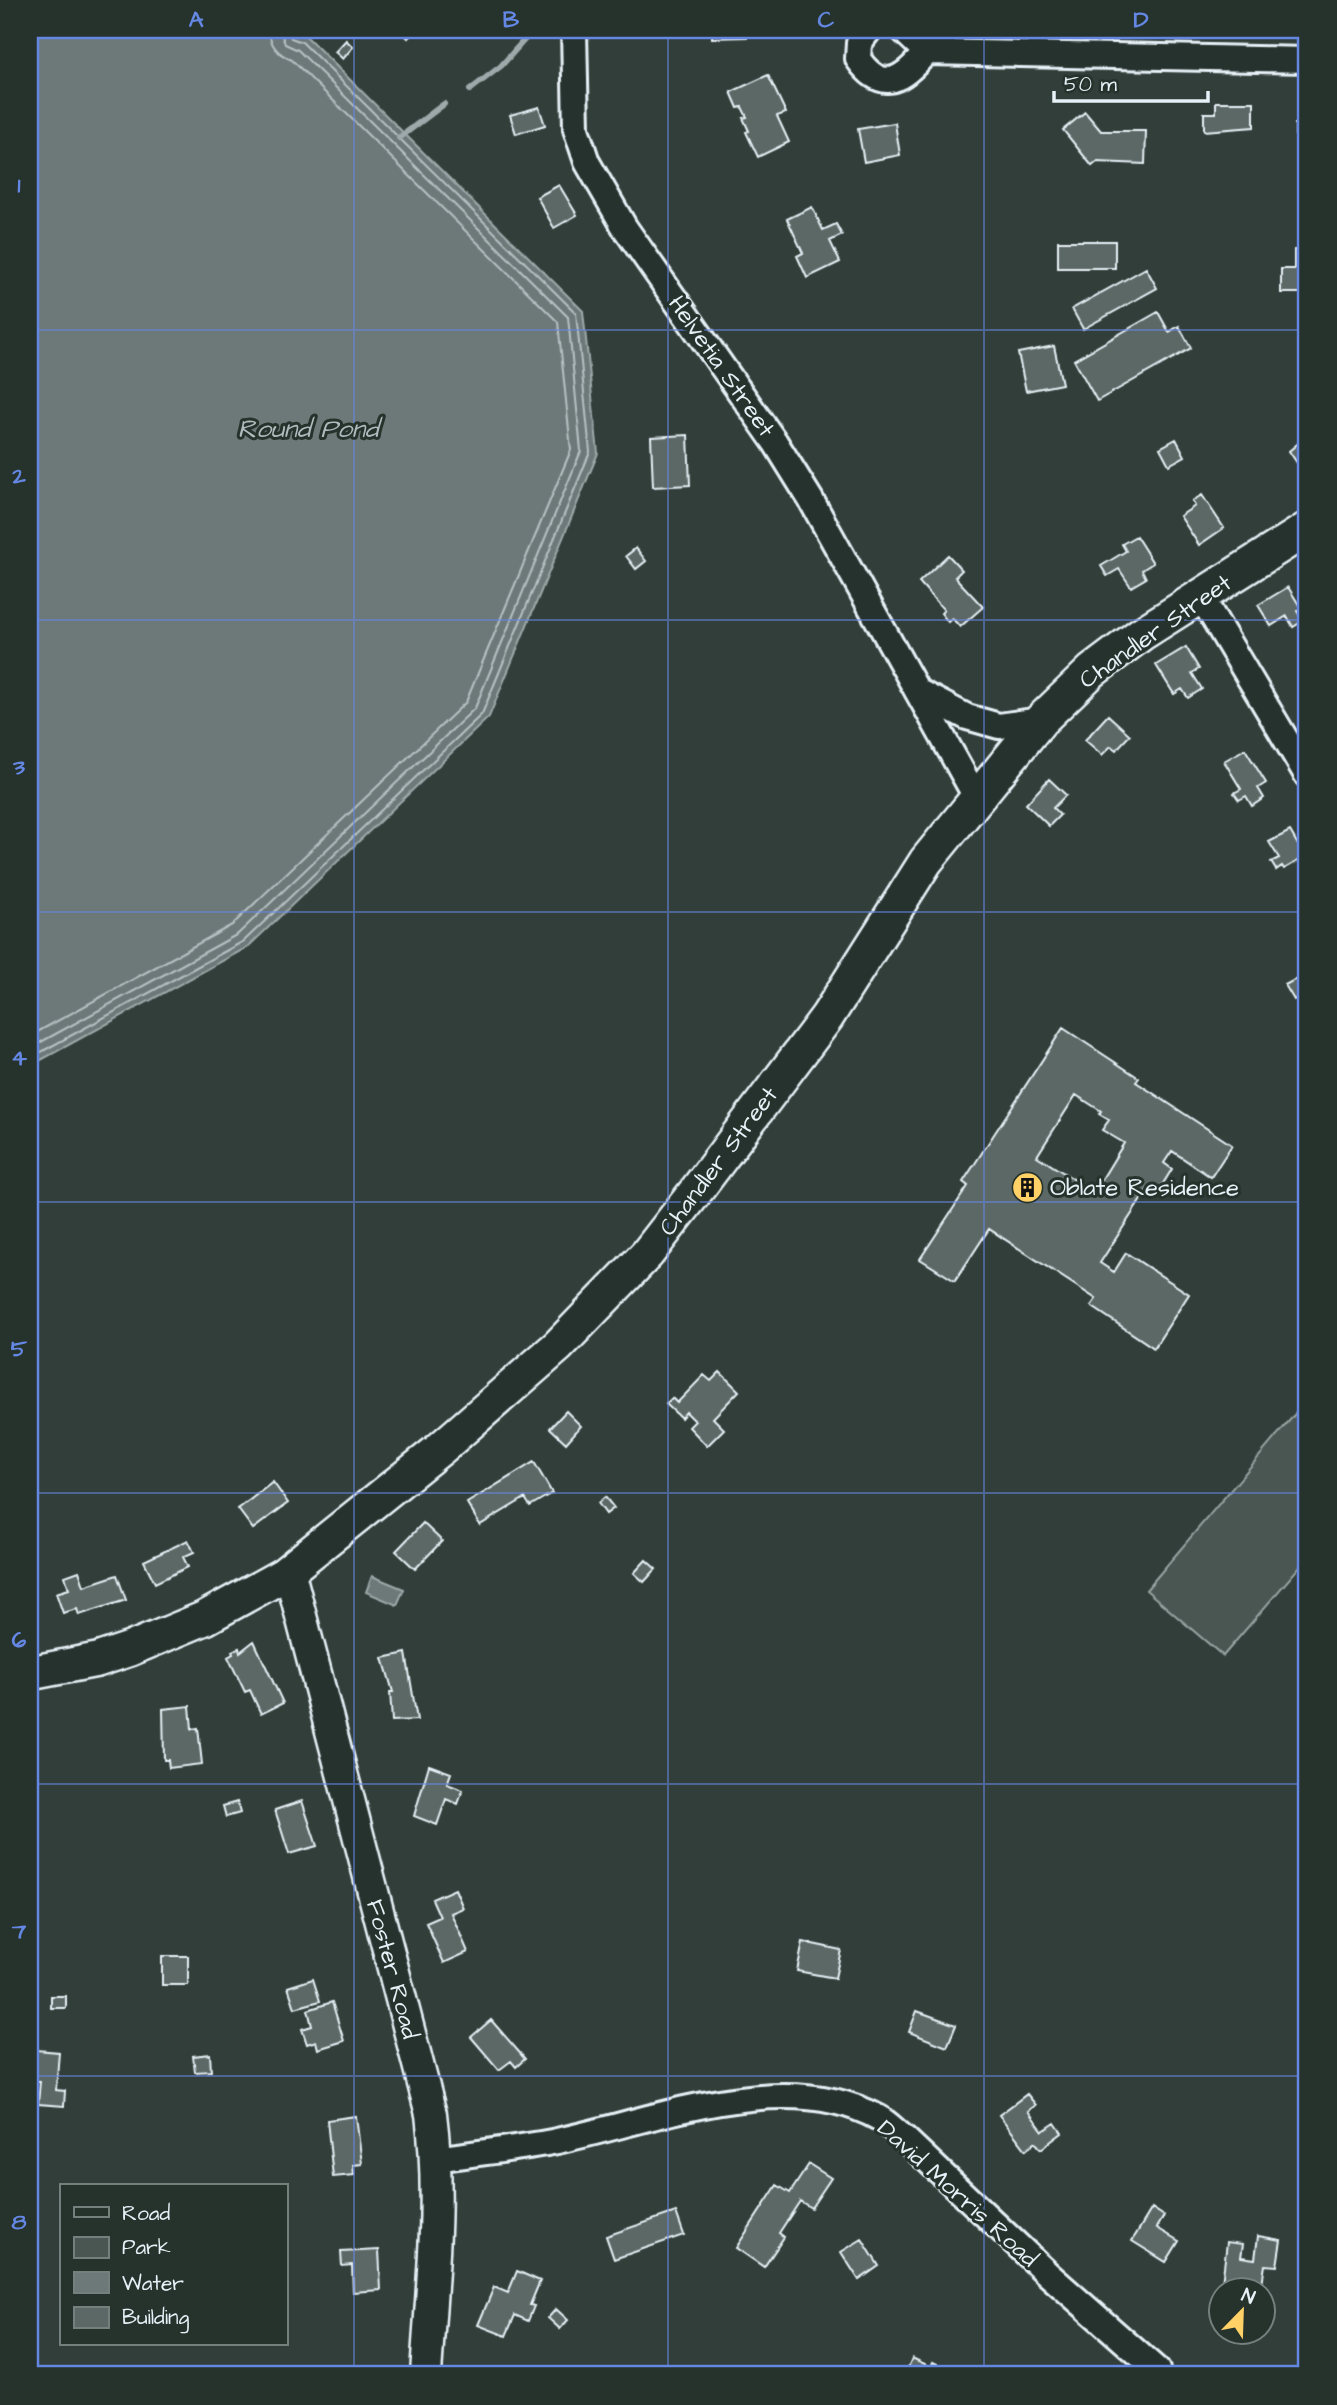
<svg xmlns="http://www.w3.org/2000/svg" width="1337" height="2405" font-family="'Architects Daughter',sans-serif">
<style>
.green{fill:#495651;stroke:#98a4a4;stroke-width:2}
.water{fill:#6d7978;stroke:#9ea9ab;stroke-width:2}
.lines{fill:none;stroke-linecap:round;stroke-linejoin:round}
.shore{stroke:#b7c1c5;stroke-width:2}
.stream{stroke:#9ea9ab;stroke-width:6}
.building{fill:#5c6865;stroke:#e8f1f8;stroke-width:2;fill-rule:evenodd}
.minor-casing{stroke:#e8f1f8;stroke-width:30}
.tertiary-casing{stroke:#e8f1f8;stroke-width:35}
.secondary-casing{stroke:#e8f1f8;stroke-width:38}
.minor{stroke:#26332d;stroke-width:24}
.tertiary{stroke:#26332d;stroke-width:30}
.secondary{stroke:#26332d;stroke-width:33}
.grid{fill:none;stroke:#6487e3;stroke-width:2;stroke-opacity:0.55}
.labels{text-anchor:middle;stroke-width:6;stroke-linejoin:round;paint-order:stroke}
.street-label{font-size:24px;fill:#e8f1f8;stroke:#26332d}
.poi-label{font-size:24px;fill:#e8f1f8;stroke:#26332d;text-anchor:start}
.water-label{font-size:26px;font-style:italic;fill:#b1bbbe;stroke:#26332d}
.neatline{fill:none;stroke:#6487e3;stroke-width:2.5}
.grid-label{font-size:23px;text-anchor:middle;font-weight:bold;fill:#6487e3}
</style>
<rect width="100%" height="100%" fill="#323e39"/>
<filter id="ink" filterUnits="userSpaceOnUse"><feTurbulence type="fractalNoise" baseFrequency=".0143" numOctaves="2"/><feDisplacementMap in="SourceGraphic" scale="14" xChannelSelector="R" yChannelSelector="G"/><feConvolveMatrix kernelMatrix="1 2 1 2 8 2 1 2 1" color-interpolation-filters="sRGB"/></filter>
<g filter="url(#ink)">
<!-- green -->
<path class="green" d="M 1301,1407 L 1307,1412 L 1307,1558 L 1223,1656 L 1146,1590 Z"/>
<!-- water -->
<path class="water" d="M 30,30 L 271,30 L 304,34 L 583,311 L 598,453 L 489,717 L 248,947 L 30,1066 Z
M 372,1576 L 404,1589 L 397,1605 L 366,1592 Z"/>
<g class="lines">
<!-- shore -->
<path class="shore" d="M 30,1036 L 232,925 L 466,702 L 571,450 L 558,322 L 292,60 C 278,54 270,46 269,30
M 30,1048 L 238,934 L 475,708 L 581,451 L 568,317 L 298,50 L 285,44 L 280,30
M 30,1058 L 244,941 L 482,714 L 590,452 L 576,313 L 302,42 L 291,38 L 289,30"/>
<!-- stream -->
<path class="stream" d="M 470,90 L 501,66 L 533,30
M 399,138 L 444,104"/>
</g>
<!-- building -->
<path class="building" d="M 400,30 L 416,30 L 408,38 Z
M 712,30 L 746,30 L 747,37 L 712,38 Z
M 346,40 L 353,47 L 343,59 L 335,52 Z
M 768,75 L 786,113 L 777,116 L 789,142 L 758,157 L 746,132 L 749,131 L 743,118 L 747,117 L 742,107 L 738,108 L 731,92 Z
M 1216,102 L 1254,102 L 1254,127 L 1204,131 L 1204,113 L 1216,113 Z
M 1303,104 L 1307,104 L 1307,134 L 1295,135 L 1295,124 L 1304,124 Z
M 539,107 L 545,125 L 516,134 L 510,115 Z
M 1085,112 L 1101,131 L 1146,131 L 1145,164 L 1097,162 L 1092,166 L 1063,130 Z
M 895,123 L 900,155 L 864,162 L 858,129 Z
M 559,185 L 577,215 L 554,228 L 537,197 Z
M 812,207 L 823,230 L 836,224 L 842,235 L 830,241 L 840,262 L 807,278 L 797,256 L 803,253 L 787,219 Z
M 1058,241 L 1115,241 L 1115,268 L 1058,268 Z
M 1294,250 L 1307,250 L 1307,293 L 1281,293 L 1281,269 L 1294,269 Z
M 1146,268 L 1157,288 L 1083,329 L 1072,309 Z
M 1158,312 L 1169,332 L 1179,326 L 1191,348 L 1097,401 L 1074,360 Z
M 1054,346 L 1062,384 L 1026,391 L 1018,353 Z
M 688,435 L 690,485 L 653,487 L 651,437 Z
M 1307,436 L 1307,471 L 1304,473 L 1289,451 Z
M 1176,439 L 1185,456 L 1169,465 L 1160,448 Z
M 1202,495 L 1224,528 L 1199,545 L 1180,516 L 1195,506 L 1192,501 Z
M 1136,536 L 1153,563 L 1142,570 L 1146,578 L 1131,587 L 1119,569 L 1107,576 L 1101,566 L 1126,551 L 1122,544 Z
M 636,548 L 646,561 L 636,569 L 626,556 Z
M 948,555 L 962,570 L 955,577 L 983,607 L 960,627 L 952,618 L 948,622 L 941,613 L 944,610 L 919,582 Z
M 1288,587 L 1301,608 L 1297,611 L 1303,621 L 1293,627 L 1287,616 L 1271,626 L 1258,605 Z
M 1186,647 L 1199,669 L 1192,673 L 1202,689 L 1188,698 L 1182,689 L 1174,694 L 1156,665 Z
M 1108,715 L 1130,735 L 1116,750 L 1111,746 L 1102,755 L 1085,740 Z
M 1245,749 L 1266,783 L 1258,788 L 1264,798 L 1252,806 L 1246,796 L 1239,800 L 1234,793 L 1241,789 L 1224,761 Z
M 1049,779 L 1066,795 L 1053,808 L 1060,815 L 1049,826 L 1026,804 Z
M 1290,831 L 1305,857 L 1284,869 L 1282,866 L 1276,870 L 1271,862 L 1279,858 L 1269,842 Z
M 1296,979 L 1305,994 L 1294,1000 L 1285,985 Z
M 1063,1028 L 1139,1078 L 1136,1082 L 1232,1145 L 1211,1177 L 1172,1151 L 1164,1163 L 1172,1169 L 1156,1195 L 1148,1189 L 1100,1263 L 1114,1272 L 1126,1253 L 1189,1294 L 1154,1348 L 1091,1306 L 1096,1299 L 989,1229 L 955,1281 L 920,1259 L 968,1186 L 963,1182 ZM 1076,1095 L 1101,1111 L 1099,1114 L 1109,1120 L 1102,1130 L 1124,1143 L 1094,1192 L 1037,1156 Z
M 720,1372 L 739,1391 L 713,1418 L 724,1429 L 707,1446 L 689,1427 L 695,1421 L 686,1412 L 681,1418 L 666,1404 L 672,1398 L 677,1403 L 704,1375 L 711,1381 Z
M 566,1411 L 581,1426 L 566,1443 L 550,1428 Z
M 534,1462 L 552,1493 L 530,1506 L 525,1498 L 480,1525 L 467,1503 Z
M 273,1482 L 288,1503 L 253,1529 L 238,1509 Z
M 605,1497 L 614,1508 L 606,1514 L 598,1503 Z
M 423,1523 L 442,1541 L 415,1569 L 396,1551 Z
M 188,1540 L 194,1552 L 183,1557 L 188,1567 L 155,1583 L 144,1561 Z
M 646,1560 L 656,1569 L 644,1582 L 634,1573 Z
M 79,1571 L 84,1586 L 117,1575 L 126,1600 L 79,1615 L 77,1609 L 63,1613 L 56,1593 L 69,1589 L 65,1576 Z
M 254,1641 L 283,1703 L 261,1714 L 250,1690 L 245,1692 L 228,1657 L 233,1654 L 232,1651 L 239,1648 L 240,1652 Z
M 406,1653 L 417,1720 L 392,1721 L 390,1692 L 393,1692 L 383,1658 Z
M 190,1706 L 192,1729 L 198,1728 L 202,1764 L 169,1768 L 168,1760 L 164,1760 L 163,1709 Z
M 429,1765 L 451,1773 L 447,1784 L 463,1790 L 458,1804 L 446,1799 L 437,1825 L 414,1816 Z
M 302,1801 L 317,1846 L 289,1854 L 275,1810 Z
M 237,1802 L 240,1813 L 226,1817 L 223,1806 Z
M 455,1889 L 463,1908 L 451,1913 L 468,1952 L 444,1963 L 426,1923 L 440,1917 L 432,1899 Z
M 803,1942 L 841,1950 L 835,1978 L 797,1971 Z
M 162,1956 L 188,1956 L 188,1985 L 162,1985 Z
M 313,1979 L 320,2001 L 295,2008 L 288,1987 Z
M 51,1996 L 66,1996 L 66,2008 L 51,2008 Z
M 332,2002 L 344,2041 L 318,2049 L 316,2041 L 307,2044 L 302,2029 L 312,2026 L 308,2010 Z
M 917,2011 L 956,2025 L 947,2047 L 909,2032 Z
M 491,2020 L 525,2059 L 516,2067 L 511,2061 L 499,2070 L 471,2037 Z
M 36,2050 L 59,2052 L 56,2090 L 65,2091 L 64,2106 L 38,2104 L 40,2081 L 33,2081 Z
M 210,2054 L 211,2071 L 195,2072 L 193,2056 Z
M 1027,2094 L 1036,2105 L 1028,2111 L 1043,2131 L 1055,2123 L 1062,2133 L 1041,2149 L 1035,2142 L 1026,2150 L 999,2115 Z
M 356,2116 L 362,2164 L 353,2165 L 354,2175 L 333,2177 L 327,2120 Z
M 809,2164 L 831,2178 L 811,2208 L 800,2201 L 779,2233 L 784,2237 L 764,2267 L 736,2248 L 777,2185 L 790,2193 Z
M 1152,2208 L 1164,2216 L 1157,2228 L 1179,2241 L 1166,2262 L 1132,2241 Z
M 676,2212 L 684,2235 L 614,2259 L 606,2236 Z
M 1258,2236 L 1281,2240 L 1277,2266 L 1265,2265 L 1261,2290 L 1222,2284 L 1227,2242 L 1243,2244 L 1241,2257 L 1255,2259 Z
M 862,2239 L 879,2266 L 859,2280 L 841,2252 Z
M 379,2250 L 381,2290 L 353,2292 L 352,2265 L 342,2266 L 341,2252 Z
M 517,2271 L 540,2281 L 530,2305 L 534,2306 L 528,2321 L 515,2315 L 506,2336 L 478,2325 L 494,2287 L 508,2293 Z
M 556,2309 L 568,2320 L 560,2329 L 548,2318 Z
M 912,2358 L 931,2367 L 933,2362 L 943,2367 L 941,2371 L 951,2375 L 905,2375 Z"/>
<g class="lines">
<defs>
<path id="minor" d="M 574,30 L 576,129 L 587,162 L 625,228 L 775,442 L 811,500 L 976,797
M 869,30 L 859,43 L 858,59 C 883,95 904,79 926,52
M 903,30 L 926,52 L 1307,60
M 1200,595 L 1307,775
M 917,691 L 967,717 L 999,726 L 1041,720
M 437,2159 C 475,2153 514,2149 552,2142 C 651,2122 783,2065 879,2118 C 888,2123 896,2132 904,2138 L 1048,2274 L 1157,2370"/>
<path id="tertiary" d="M 289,1570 L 431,2114 C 442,2201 431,2288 426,2375"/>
<path id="secondary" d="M 30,1673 L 97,1660 L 130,1649 L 205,1618 L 283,1575 L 440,1449 L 558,1346 L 647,1254 L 696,1191 L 827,1017 L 926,861 L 1041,720 L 1092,671 L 1141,634 L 1307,529"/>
</defs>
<!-- minor casing -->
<use href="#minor" class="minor-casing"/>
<!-- tertiary casing -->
<use href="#tertiary" class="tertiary-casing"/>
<!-- secondary casing -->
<use href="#secondary" class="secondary-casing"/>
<!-- minor -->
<use href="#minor" class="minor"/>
<!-- tertiary -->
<use href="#tertiary" class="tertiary"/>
<!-- secondary -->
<use href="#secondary" class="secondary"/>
</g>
</g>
<!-- grid -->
<path class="grid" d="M 354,30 L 354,2375M 668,30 L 668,2375M 984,30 L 984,2375M 30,330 L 1307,330M 30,620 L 1307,620M 30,912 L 1307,912M 30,1202 L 1307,1202M 30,1493 L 1307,1493M 30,1784 L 1307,1784M 30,2076 L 1307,2076"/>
<!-- icons -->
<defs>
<symbol id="building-disc" viewBox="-11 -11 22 22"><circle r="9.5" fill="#ffd166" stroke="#26332d"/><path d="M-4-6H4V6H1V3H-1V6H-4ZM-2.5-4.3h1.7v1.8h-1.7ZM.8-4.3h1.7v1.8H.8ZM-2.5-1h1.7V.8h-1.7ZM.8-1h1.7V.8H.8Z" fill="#111"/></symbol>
</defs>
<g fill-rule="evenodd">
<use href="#building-disc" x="1010" y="1170" width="35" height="35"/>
</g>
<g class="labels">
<!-- street labels -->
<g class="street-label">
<text transform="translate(722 366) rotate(55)" y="8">Helvetia Street</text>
<text transform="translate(1155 631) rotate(-35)" y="8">Chandler Street</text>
<text transform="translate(718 1161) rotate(-53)" y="8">Chandler Street</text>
<text transform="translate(393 1969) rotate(75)" y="8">Foster Road</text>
<text transform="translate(958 2193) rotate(42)" y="8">David Morris Road</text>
</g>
<!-- poi labels -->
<g class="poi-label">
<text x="1050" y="1195">Oblate Residence</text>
</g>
<!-- water labels -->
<g class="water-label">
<text x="308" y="437">Round Pond</text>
</g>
</g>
<!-- margin -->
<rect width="1337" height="2405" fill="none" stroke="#26332d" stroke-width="77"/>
<!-- legend -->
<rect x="60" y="2184" width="228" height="161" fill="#26332d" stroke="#747f7e" stroke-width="2"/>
<rect x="74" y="2207" width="35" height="10" fill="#26332d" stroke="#747f7e" stroke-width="2"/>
<text x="122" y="2220" font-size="21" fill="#e8f1f8">Road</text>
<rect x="74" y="2237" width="35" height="21" fill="#495651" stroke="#747f7e" stroke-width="2"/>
<text x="122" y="2254" font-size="21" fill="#e8f1f8">Park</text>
<rect x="74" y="2272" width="35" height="21" fill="#6d7978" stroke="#747f7e" stroke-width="2"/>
<text x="122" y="2290" font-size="21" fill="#e8f1f8">Water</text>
<rect x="74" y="2307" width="35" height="21" fill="#5c6865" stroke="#747f7e" stroke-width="2"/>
<text x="122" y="2324" font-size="21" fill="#e8f1f8">Building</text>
<!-- north arrow -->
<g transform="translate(1242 2311) rotate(23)"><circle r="33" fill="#26332d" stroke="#747f7e" stroke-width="2"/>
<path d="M0-5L12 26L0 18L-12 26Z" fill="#ffd166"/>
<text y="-10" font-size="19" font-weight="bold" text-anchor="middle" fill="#e8f1f8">N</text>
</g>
<!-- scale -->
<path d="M1054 91v10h154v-10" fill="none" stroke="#e8f1f8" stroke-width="3.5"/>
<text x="1064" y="91" font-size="21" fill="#e8f1f8" stroke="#26332d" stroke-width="5" paint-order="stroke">50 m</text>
<rect x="38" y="38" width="1260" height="2328" class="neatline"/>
<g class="grid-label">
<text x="196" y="27">A</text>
<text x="511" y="27">B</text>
<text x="826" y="27">C</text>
<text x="1141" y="27">D</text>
<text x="19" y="192">1</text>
<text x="19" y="483">2</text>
<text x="19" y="774">3</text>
<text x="19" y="1065">4</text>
<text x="19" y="1356">5</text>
<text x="19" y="1647">6</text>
<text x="19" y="1938">7</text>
<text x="19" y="2229">8</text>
</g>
</svg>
